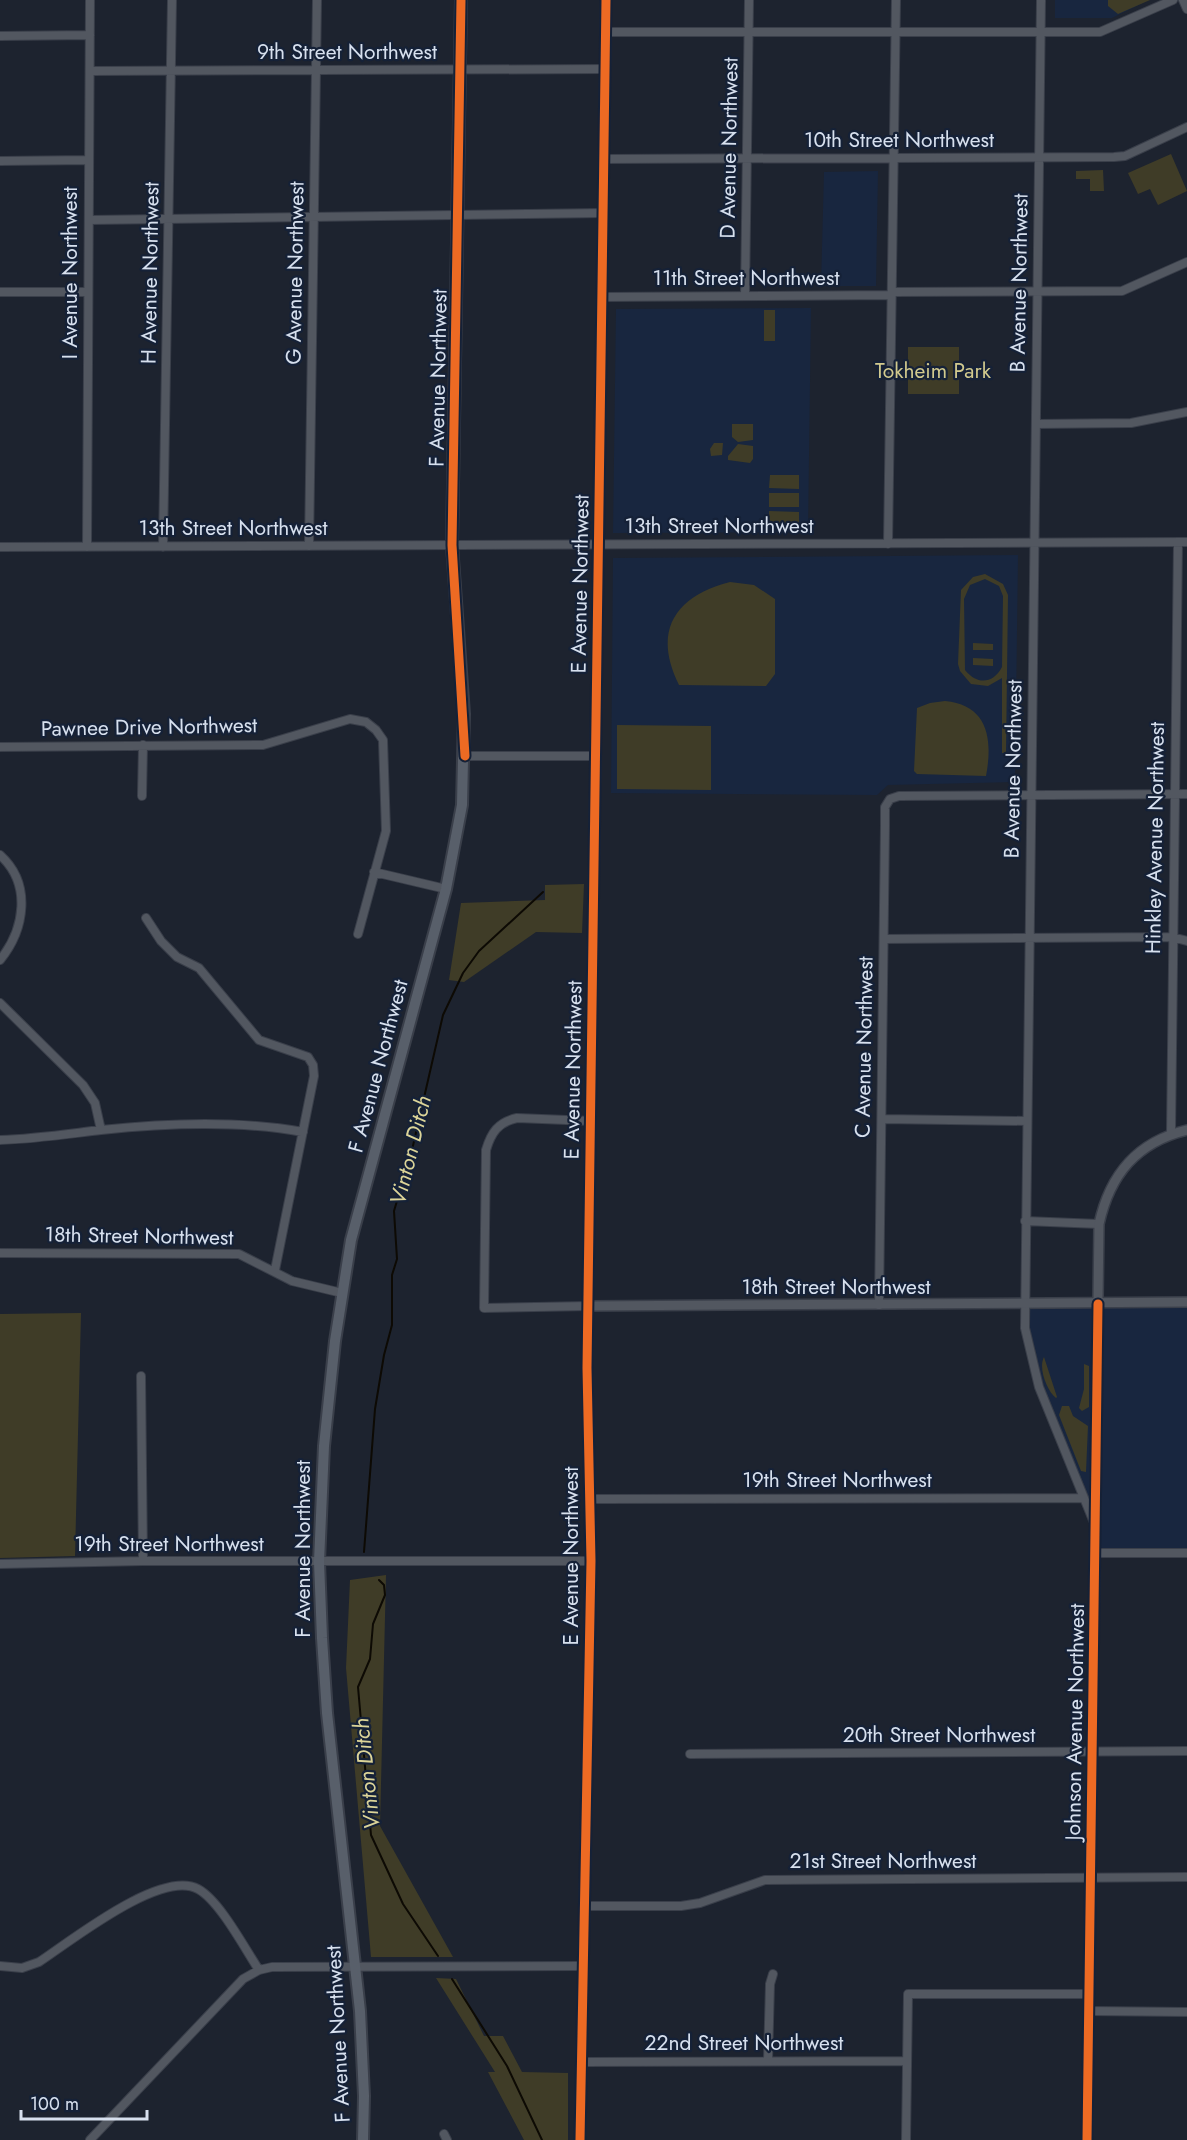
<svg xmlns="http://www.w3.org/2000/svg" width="1187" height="2140" font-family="Jost,sans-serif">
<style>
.built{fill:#18263f}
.green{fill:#3f3c27;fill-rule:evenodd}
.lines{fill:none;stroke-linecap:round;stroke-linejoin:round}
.stream{stroke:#0d0a04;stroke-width:2}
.minor-casing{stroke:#3a3f4a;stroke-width:10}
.tertiary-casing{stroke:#3a3f4a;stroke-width:12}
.secondary-casing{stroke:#3a3f4a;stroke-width:14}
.minor{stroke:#525760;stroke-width:8}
.tertiary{stroke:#525760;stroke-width:9}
.secondary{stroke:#585f6a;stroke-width:10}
.cycleway-casing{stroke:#152137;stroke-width:13}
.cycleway{stroke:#ed6a23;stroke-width:9}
.labels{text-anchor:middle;stroke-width:4.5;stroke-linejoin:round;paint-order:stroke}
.street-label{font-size:21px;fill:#d7e0ee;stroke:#152137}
.park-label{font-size:21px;fill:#d2ca8e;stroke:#152137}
.water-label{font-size:22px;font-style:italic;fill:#dcd498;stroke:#152137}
</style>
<rect width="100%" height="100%" fill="#1d232f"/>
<!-- built -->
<path class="built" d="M 1055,0 L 1149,0 L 1112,18 L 1055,18 Z
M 878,171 L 876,286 L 821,286 L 824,172 Z
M 811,308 L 808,532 L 613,533 L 616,309 Z
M 1018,555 L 1015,782 L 888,785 L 877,795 L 611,793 L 613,558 Z
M 1187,1302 L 1187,1553 L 1095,1553 L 1095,1526 L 1039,1387 L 1024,1303 Z"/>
<!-- green -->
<path class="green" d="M 1108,0 L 1150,0 L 1118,14 L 1108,6 Z
M 1171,154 L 1187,191 L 1158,205 L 1150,189 L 1138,194 L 1128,173 Z
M 1103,170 L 1104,191 L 1090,191 L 1090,179 L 1076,179 L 1076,171 Z
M 764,310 L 775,310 L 775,341 L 764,341 Z
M 908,347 L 959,347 L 959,394 L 908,394 Z
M 732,424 L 753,424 L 753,440 L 738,442 L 732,437 Z
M 714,443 L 723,443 L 722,455 L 711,456 L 710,449 Z
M 738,444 L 753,446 L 753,459 L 750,463 L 728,460 L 728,456 Z
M 770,475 L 799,475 L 799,489 L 769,488 Z
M 769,493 L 799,493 L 799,507 L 769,507 Z
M 769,511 L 799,512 L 799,526 L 769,525 Z
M 985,574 L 1003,584 L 1008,595 L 1006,753 L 1002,753 L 1002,678 L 988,686 L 971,684 L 960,671 L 958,664 L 961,590 L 973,577 ZM 985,579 L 999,586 L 1003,596 L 1002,667 C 993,684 977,685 965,670 L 964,599 L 970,585 Z
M 730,582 L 754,585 L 775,599 L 775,674 L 766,686 L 679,685 C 652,631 675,596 730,582 Z
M 973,643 L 993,644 L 993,650 L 973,650 Z
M 973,658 L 993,659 L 993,666 L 973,665 Z
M 945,701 C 988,705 993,739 986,776 L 917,774 L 914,771 L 917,708 L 930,703 Z
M 617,725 L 711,726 L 711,790 L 617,789 Z
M 584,884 L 582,933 L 536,932 L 464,982 L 449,980 L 461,903 L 545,900 L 545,885 Z
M 81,1313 L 75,1556 L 0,1558 L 0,1314 Z
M 1044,1357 L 1057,1397 L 1056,1398 C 1047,1391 1038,1368 1044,1357 Z
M 1084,1364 L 1089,1366 L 1089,1407 L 1082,1411 L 1079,1408 L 1084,1389 Z
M 1062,1406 L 1069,1406 L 1073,1416 L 1088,1426 L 1086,1472 L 1081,1471 L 1059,1415 Z
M 386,1575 L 380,1826 L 453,1957 L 371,1957 L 346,1668 L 350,1580 Z
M 436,1978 L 456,1979 L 484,2036 L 503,2036 L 522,2072 L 568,2073 L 568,2140 L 524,2140 L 488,2072 L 495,2072 Z"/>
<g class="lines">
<!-- stream -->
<path class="stream" d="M 364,1552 L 375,1409 L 384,1355 L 392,1325 L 392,1275 L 397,1259 L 394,1211 L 412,1150 L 443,1015 L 463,973 L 479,951 L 543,892
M 379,1580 L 384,1585 L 385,1595 L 373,1624 L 370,1659 L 358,1687 L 371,1835 L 403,1904 L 438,1956
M 452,1979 L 507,2066 L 542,2140"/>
<defs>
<path id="minor" d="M 1041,0 L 1025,1328 L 1039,1387 L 1095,1525
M 1183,0 L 1187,9
M 605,32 L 1100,32 L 1173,0
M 0,36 L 90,35
M 90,71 L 605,69
M 604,159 L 1114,157 L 1125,156 L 1187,127
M 0,161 L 89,160
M 89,220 L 603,213
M 0,292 L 88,292
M 892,292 L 1122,291 L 1187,262
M 745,296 L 749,0
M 602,297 L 891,295
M 1036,424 L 1131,423 L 1187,412
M 888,544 L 896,0
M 309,546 L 317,0
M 0,547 L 1187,542
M 87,547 L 90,0
M 163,547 L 172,0
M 0,747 L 263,745 L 350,719 L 366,722 L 376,730 L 383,740 L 386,831 L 358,934
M 465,756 L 596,756
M 142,796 L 143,745
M 0,855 C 32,884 25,929 0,960
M 374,872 L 446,889
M 146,918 L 161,941 L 177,957 L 199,968 L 259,1040 L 308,1057 L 313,1065 L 314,1076 L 275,1270
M 884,939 L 1172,937 L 1187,941
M 0,1003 L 83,1085 L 95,1103 L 101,1130
M 882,1119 L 1026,1121
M 1171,1134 L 1178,542
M 0,1140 C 34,1139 67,1134 101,1130 C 167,1123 238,1120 303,1132
M 1025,1221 L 1099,1224
M 0,1253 L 239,1254 L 292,1281 L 342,1293
M 879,1305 L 885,825 L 885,807 L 890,799 L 899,796 L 1187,794
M 589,1306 L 484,1308 L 486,1150 C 491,1133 498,1122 517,1118 L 591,1121
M 141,1376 L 143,1561
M 591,1499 L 1083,1498
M 1095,1553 L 1187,1553
M 0,1564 L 143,1561 L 591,1561
M 690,1754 L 1187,1751
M 584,1906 L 681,1906 L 700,1903 L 765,1880 L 1187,1877
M 0,1966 L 22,1968 L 39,1962 C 71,1941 161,1869 198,1889 C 220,1901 245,1949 259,1970
M 1089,2011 L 1187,2012
M 768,2060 L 770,1984 L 773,1974
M 581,2062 L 907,2061
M 444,2134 L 447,2140
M 90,2140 L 243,1979 L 259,1970 L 272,1967 L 582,1966
M 906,2140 L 908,1994 L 1089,1994"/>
<path id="tertiary" d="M 589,1306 L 1187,1302
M 580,2140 L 591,1561 L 587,1368 L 606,0
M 1087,2140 L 1099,1224 C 1110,1174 1137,1142 1187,1130"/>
<path id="secondary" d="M 363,2140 L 364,2096 L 360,2011 L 327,1713 L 322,1638 L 319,1562 L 324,1446 L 335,1341 L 351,1240 L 446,889 L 462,805 L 464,714 L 452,545 L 461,0"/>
</defs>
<!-- minor casing -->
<use href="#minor" class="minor-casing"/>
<!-- tertiary casing -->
<use href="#tertiary" class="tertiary-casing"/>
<!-- secondary casing -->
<use href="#secondary" class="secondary-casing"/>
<!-- minor -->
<use href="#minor" class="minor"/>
<!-- tertiary -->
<use href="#tertiary" class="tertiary"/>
<!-- secondary -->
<use href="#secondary" class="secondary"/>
<defs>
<path id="cycleway" d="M 461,0 L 452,545 L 465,756
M 580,2140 L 591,1561 L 587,1368 L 606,0
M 1087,2140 L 1098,1304"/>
</defs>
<!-- cycleway casing -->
<use href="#cycleway" class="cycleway-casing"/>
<!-- cycleway -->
<use href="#cycleway" class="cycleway"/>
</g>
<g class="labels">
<!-- street labels -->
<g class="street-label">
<text x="347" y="59">9th Street Northwest</text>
<text x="899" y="147">10th Street Northwest</text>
<text transform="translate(729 148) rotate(-89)" y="7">D Avenue Northwest</text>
<text transform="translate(70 273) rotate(-90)" y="7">I Avenue Northwest</text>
<text transform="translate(150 273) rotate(-89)" y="7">H Avenue Northwest</text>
<text transform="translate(295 273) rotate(-89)" y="7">G Avenue Northwest</text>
<text x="746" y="285">11th Street Northwest</text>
<text transform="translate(1019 283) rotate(-89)" y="7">B Avenue Northwest</text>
<text transform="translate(438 378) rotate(-89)" y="7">F Avenue Northwest</text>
<text x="719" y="533">13th Street Northwest</text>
<text x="233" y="535">13th Street Northwest</text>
<text transform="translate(580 584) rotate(-89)" y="7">E Avenue Northwest</text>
<text transform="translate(149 727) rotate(-1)" y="7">Pawnee Drive Northwest</text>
<text transform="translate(1013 769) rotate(-89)" y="7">B Avenue Northwest</text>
<text transform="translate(1155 838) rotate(-89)" y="7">Hinkley Avenue Northwest</text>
<text transform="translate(864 1047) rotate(-89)" y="7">C Avenue Northwest</text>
<text transform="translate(378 1066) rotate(-75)" y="7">F Avenue Northwest</text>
<text transform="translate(573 1070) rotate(-89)" y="7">E Avenue Northwest</text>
<text transform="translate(139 1236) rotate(1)" y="7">18th Street Northwest</text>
<text x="836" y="1294">18th Street Northwest</text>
<text x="837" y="1487">19th Street Northwest</text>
<text x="169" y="1551">19th Street Northwest</text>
<text transform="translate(303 1549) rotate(-90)" y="7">F Avenue Northwest</text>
<text transform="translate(571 1556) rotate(-90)" y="7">E Avenue Northwest</text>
<text transform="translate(1075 1722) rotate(-89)" y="7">Johnson Avenue Northwest</text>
<text x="939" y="1742">20th Street Northwest</text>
<text x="883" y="1868">21st Street Northwest</text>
<text transform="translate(338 2034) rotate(-93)" y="7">F Avenue Northwest</text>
<text x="744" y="2050">22nd Street Northwest</text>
</g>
<!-- park labels -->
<g class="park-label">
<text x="933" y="378">Tokheim Park</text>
</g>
<!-- water labels -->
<g class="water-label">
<text transform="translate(410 1150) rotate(-76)" y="8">Vinton Ditch</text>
<text transform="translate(366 1774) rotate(-96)" y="8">Vinton Ditch</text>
</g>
</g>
<!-- scale -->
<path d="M21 2110v9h126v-9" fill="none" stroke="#d7e0ee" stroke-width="3"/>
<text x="30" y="2110" font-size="18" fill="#d7e0ee" stroke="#152137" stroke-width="4.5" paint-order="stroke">100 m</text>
</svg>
